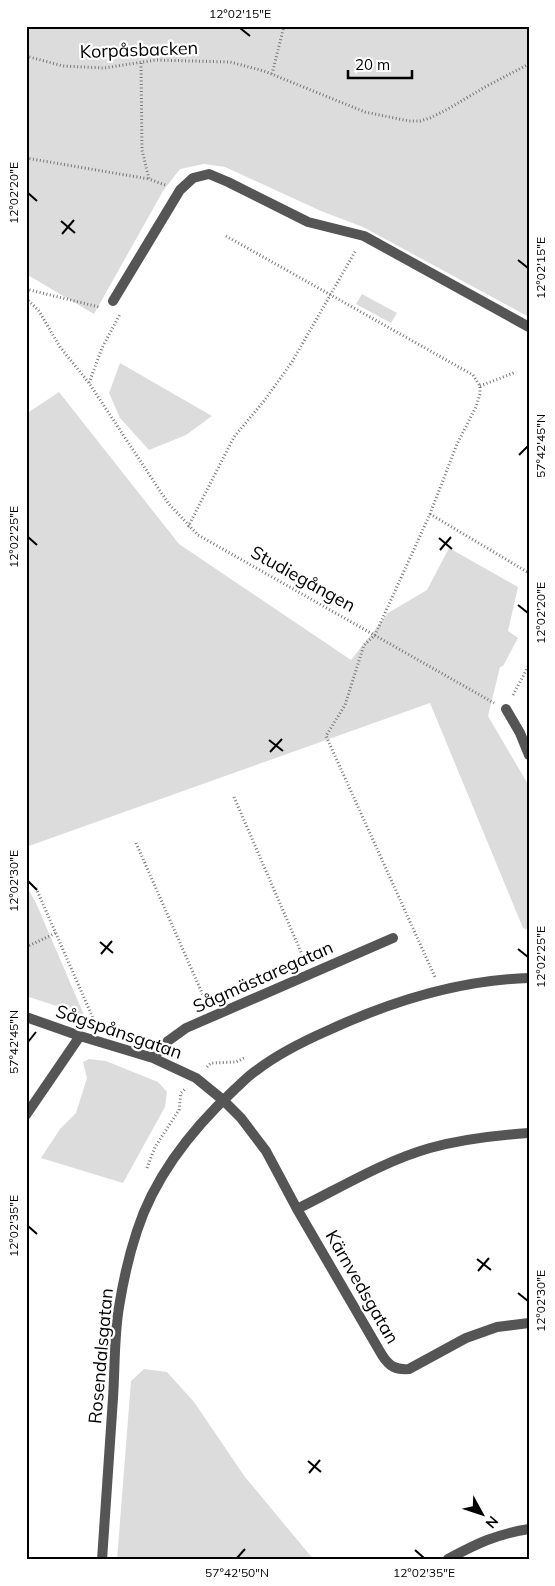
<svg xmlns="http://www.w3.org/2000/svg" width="555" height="1586" font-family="Mulish,sans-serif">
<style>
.green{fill:#dcdcdc}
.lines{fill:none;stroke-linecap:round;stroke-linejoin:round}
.path{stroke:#777;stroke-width:3;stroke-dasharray:1 2.5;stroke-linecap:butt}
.service{stroke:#555;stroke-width:10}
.minor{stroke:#555;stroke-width:10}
.tertiary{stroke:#555;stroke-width:10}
.ticks{fill:none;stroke:#000;stroke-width:2}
.labels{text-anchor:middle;stroke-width:4.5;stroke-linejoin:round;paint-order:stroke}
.street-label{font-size:18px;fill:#000;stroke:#fff}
.neatline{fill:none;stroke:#000;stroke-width:2}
.ticks-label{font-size:12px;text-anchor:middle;fill:#000}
</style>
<rect width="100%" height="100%" fill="#fff"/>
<!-- green -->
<path class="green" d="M 26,26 L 529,26 L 529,317 L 363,227 L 321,211 L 225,167 L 204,164 L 180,169 L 163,191 L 94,314 L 26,274 Z
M 362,294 L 397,313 L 391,323 L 356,304 Z
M 120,363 L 212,416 L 186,435 L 149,450 L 120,418 L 109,393 Z
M 59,392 L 179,544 L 351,660 L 388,613 L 427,590 L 449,548 L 518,587 L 508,631 L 518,638 L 503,666 L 500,667 L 488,716 L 529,786 L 529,930 L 523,928 L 430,703 L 26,847 L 26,414 Z
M 26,885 L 36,903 L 84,1015 L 26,996 Z
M 89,1059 L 106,1061 L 158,1082 L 167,1092 L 165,1107 L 123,1183 L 41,1158 L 60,1129 L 76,1113 L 87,1078 L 83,1062 Z
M 144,1369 L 167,1372 L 194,1402 L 245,1477 L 314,1560 L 117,1560 L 131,1381 Z"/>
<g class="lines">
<!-- path -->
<path class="path" d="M 26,56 L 63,66 L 104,68 L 156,60 L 230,62 L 264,71 L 365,112 L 409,121 L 420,121 L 430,118 L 448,109 L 485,87 L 529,64
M 141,63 L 142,150 L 149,179 L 165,185
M 272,74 L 284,26
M 26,158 L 149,179
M 226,236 L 473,375 L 480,386 L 480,394 L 476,407 L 457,444 L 430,514 L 375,635 L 364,645 L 345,705 L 326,736 L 435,977
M 26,289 L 99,307
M 26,298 L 39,311 L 60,347 L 89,383 L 168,503 L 198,535 L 494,703
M 89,383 L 102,348 L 120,314
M 480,386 L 516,372
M 430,514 L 529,573
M 188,527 L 234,437 L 264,401 L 292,362 L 356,250
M 513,695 L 529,665
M 234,797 L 304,959
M 136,843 L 206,1002
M 36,888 L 96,1025
M 26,947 L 56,933
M 207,1067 L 211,1063 L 236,1062 L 244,1058
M 147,1168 L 155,1147 L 179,1110 L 181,1093 L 185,1089"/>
<!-- service -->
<path class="service" d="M 113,301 L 180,190 L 193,178 L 209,174 L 228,182 L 308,222 L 364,236 L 529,327
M 506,709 L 520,733 L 529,755"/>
<!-- minor -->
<path class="minor" d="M 26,1017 L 80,1036 L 153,1058 L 196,1078 L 223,1100 L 241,1118 L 266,1151 L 297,1209 L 382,1355 C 389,1366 395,1370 409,1369 L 466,1338 L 497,1327 L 529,1323
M 153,1058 L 168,1041 L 186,1028 L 393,938
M 26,1115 L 80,1036
M 297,1209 C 340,1188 384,1161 430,1148 C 459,1140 499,1135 529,1133
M 448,1559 C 476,1544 496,1534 529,1529"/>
<!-- tertiary -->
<path class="tertiary" d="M 102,1560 C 106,1506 109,1452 113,1398 C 115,1368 114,1337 119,1307 C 123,1282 129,1255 137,1231 C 155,1175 193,1128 235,1089 C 242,1083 249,1075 257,1070 C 279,1053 304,1041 329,1030 C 392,1001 460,980 529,978"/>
</g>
<!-- ticks -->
<path class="ticks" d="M 240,28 L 250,36M 28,193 L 37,201M 61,221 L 75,233M 62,234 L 74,220M 518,260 L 528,268M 519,455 L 528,446M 28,537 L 37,545M 439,538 L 452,549M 440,550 L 451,537M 518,605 L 528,613M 269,740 L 283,751M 270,752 L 282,739M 28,881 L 37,890M 100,942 L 113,953M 518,949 L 528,957M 101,954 L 112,941M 28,1042 L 36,1032M 28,1226 L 37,1234M 477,1259 L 491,1270M 478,1271 L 489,1258M 518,1293 L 528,1301M 308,1461 L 321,1472M 309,1473 L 320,1460M 415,1550 L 424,1558M 237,1558 L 245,1549"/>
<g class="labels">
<!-- street labels -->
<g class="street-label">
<text transform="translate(139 50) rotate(-2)" y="6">Korpåsbacken</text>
<text transform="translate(303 579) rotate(29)" y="6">Studiegången</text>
<text transform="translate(263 977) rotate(-24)" y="6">Sågmästaregatan</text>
<text transform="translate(119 1032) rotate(19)" y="6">Sågspånsgatan</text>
<text transform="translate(362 1287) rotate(60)" y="6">Kärnvedsgatan</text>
<text transform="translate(101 1356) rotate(-85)" y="6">Rosendalsgatan</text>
</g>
</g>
<!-- border -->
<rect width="555" height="1586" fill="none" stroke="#ffffff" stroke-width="55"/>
<!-- north arrow -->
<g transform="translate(482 1514) rotate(130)" stroke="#ffffff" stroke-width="4" paint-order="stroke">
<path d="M0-4L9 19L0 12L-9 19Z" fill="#000000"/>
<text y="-8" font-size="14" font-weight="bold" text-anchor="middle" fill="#000000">N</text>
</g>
<!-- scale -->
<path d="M348 70v8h64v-8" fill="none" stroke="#000000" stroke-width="2.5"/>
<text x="355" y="70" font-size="15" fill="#000000" stroke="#ffffff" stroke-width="4" paint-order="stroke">20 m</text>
<rect x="28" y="28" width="500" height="1530" class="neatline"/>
<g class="ticks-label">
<text x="240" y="18">12°02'15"E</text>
<text transform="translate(14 193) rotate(-90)" y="4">12°02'20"E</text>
<text transform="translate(541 268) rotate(-90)" y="4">12°02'15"E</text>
<text transform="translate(541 446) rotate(-90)" y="4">57°42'45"N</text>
<text transform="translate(14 537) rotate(-90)" y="4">12°02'25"E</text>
<text transform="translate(541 613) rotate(-90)" y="4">12°02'20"E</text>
<text transform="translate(14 881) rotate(-90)" y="4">12°02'30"E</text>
<text transform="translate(541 957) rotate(-90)" y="4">12°02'25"E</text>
<text transform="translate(14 1042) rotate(-90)" y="4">57°42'45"N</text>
<text transform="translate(14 1226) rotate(-90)" y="4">12°02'35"E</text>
<text transform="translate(541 1301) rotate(-90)" y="4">12°02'30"E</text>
<text x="237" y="1577">57°42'50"N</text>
<text x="424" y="1577">12°02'35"E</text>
</g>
</svg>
